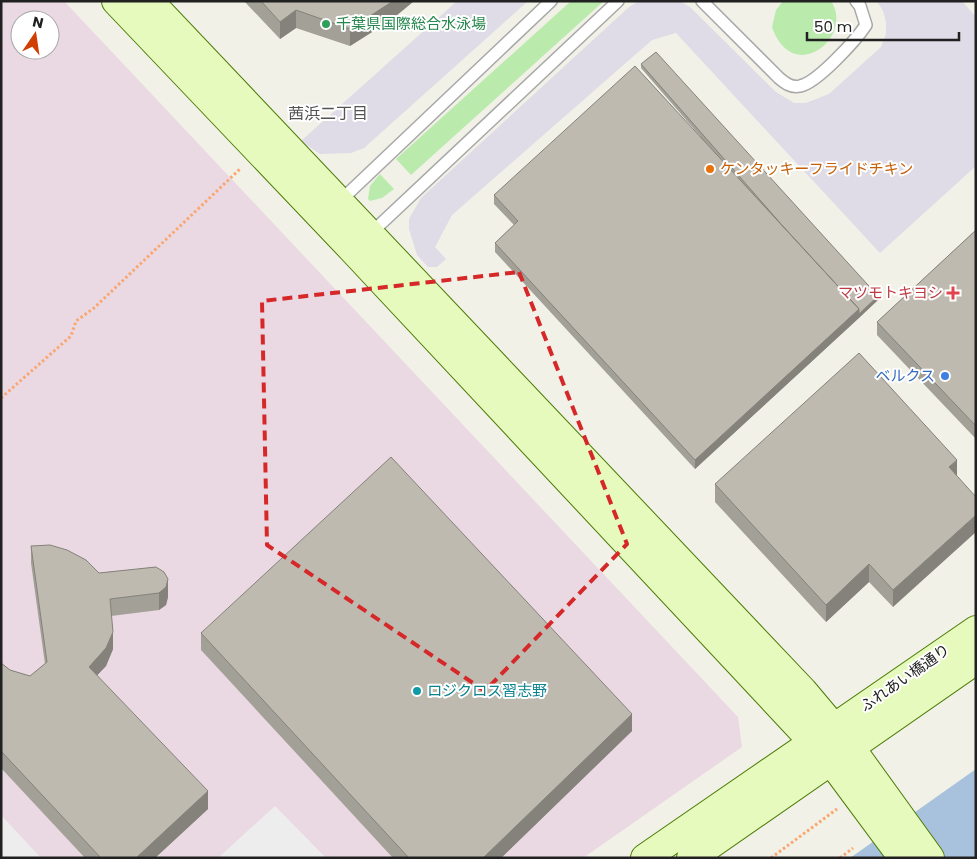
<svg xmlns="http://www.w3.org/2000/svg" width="977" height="859" font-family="Poppins,'Noto Sans JP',sans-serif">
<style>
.industrial{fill:#ead9e2;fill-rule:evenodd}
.grass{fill:#baebad}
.parking{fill:#ededed}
.plaza{fill:#dfdbe7}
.water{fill:#a8c2de}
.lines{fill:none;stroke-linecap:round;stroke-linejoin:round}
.lane-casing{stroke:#a8a8a8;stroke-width:14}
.secondary-casing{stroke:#4b7b05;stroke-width:30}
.path{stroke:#faa66f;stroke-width:3;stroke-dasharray:2.5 2.5;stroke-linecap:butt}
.lane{stroke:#fff;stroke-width:11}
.secondary{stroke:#e5fabc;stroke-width:28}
.wall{fill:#a3a097}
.shaded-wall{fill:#85827b}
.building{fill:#bebab0;stroke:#85827b}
.marked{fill:none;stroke:#d62828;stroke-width:4;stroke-dasharray:10 6;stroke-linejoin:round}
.leisure-dot{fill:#2e9e5b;stroke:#fff;stroke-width:2}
.food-dot{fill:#e8710a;stroke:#fff;stroke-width:2}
.health-dot{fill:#e0444e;stroke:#fff;stroke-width:2}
.shop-dot{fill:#3f7fe0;stroke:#fff;stroke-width:2}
.culture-dot{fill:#0f9aa8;stroke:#fff;stroke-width:2}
.labels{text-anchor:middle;stroke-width:4;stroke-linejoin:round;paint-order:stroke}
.leisure-label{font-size:15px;fill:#27864d;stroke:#fff;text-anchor:start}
.food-label{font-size:15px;fill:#c56008;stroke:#fff;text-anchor:start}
.health-label{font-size:15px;fill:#be3a42;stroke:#fff;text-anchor:end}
.shop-label{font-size:15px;fill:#366cbe;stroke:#fff;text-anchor:end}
.street-label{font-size:15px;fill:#212121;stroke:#fff}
.culture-label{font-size:15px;fill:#0d838f;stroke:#fff;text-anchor:start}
.neighbourhood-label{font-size:16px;fill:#545454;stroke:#fff}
</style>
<rect width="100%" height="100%" fill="#f1f1e7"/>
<!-- industrial -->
<path class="industrial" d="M 1,1 L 64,1 L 738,717 L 742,747 L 583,858 L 1,858 ZM 20,20 L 50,20 L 50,50 L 20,50 Z"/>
<!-- grass -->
<path class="grass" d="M 571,1 L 604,1 L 411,175 L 396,159 Z
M 783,1 L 831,1 C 855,37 793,87 772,27 L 776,10 Z
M 380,174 L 394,189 L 382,198 L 370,201 L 368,199 L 370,186 Z"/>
<!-- parking -->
<path class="parking" d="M 275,806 L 326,858 L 218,858 Z
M 1,815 L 41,858 L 1,858 Z"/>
<!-- plaza -->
<path class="plaza" d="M 457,1 L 528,1 L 364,148 L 351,153 L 320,154 L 301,141 Z
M 639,1 L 680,1 L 690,7 L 776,92 L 794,103 L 806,103 L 829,94 L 881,47 L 886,34 L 886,22 L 883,11 L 877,1 L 962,1 L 976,17 L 976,166 L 880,253 L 676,33 L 652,40 L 452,215 L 435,247 L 446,259 L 437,267 L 428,267 L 417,255 L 409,229 L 409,219 L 421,198 L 629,7 Z"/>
<!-- water -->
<path class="water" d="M 976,769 L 976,858 L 850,858 Z"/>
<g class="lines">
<defs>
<path id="lane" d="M 702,1 L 779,78 C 785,83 791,88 800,86 C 817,83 856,40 866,25 L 860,6 L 856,1
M 338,203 L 551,1
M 370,234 L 618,1"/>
<path id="secondary" d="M 116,1 L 353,250 L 831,761 L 903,858
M 149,1 L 803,691 L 850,747 L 930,858
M 645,858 L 976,630
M 691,858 L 976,660"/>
</defs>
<!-- lane casing -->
<use href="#lane" class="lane-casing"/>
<!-- secondary casing -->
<use href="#secondary" class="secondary-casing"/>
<!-- path -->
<path class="path" d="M 1,398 L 71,336 L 76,321 L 94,308 L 241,168
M 771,858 L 837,809
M 840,858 L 853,848"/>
<!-- lane -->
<use href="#lane" class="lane"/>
<!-- secondary -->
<use href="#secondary" class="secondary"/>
</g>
<!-- wall -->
<path class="wall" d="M 244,1 L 414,1 L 391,20 L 350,46 L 296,28 L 280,39 Z
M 641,64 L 878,300 L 695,469 L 495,252 L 495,243 L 514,225 L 494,204 L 494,195 L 700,136 L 641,68 Z
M 976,230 L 976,439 L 877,335 L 877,322 Z
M 957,460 L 893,607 L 869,582 L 826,622 L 715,502 L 715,484 Z
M 31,546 L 99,573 L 156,567 L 168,597 L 166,605 L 159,610 L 111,616 L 113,649 L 106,666 L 97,675 L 208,809 L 155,858 L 85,858 L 1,768 L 1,663 L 10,670 L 30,676 L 45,664 L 31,563 Z
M 201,633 L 632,731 L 501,858 L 393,858 L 201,650 Z"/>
<!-- shaded-wall -->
<path class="shaded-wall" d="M 393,1 L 414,1 L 391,20 L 350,46 L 350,29 Z
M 296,10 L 296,28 L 280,39 L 280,22 Z
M 878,296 L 878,300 L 859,318 L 695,469 L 695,460 L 859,309 Z
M 957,460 L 957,477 L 949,467 Z
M 976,515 L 976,532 L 893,607 L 893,590 Z
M 869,564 L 869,582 L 826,622 L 826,605 Z
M 168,579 L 168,597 L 166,605 L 159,610 L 159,593 Z
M 113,632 L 113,649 L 106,666 L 89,684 L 89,667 Z
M 632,714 L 632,731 L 501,858 L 483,858 Z
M 208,791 L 208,809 L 155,858 L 136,858 Z"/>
<!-- building -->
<path class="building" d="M 261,1 L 393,1 L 350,29 L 296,10 L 280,22 Z
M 656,52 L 878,296 L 859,314 L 859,309 L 781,224 L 641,64 Z
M 635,66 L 859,309 L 695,460 L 495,243 L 518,221 L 494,195 Z
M 976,230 L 976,426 L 877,322 Z
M 859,353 L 957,460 L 949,467 L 976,497 L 976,515 L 893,590 L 869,564 L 826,605 L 715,484 Z
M 391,457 L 632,714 L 483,858 L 409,858 L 201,633 Z
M 50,545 L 67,550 L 86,560 L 99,573 L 156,567 L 164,572 L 168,579 L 166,587 L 159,593 L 110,599 L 113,632 L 106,648 L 89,667 L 208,791 L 136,858 L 101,858 L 1,751 L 1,663 L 10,670 L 30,676 L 47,662 L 31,546 Z"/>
<!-- marked area -->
<path class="marked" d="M 519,272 L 627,544 L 485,691 L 267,545 L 262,301 Z"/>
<!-- markers -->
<circle class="leisure-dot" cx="326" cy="24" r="5"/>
<circle class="food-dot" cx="710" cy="169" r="5"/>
<path class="health-dot" d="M950.5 285.5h5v5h5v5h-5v5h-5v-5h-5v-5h5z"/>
<circle class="shop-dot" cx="945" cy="376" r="5"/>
<circle class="culture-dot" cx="417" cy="691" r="5"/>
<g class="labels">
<!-- leisure labels -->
<g class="leisure-label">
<text x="336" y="29">千葉県国際総合水泳場</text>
</g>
<!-- food labels -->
<g class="food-label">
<text x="720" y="174">ケンタッキーフライドチキン</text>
</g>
<!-- health labels -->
<g class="health-label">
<text x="943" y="298">マツモトキヨシ</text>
</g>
<!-- shop labels -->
<g class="shop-label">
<text x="935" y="381">ベルクス</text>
</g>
<!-- street labels -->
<g class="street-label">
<text transform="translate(905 678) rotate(-35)" y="5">ふれあい橋通り</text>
</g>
<!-- culture labels -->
<g class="culture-label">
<text x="427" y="696">ロジクロス習志野</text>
</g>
<!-- neighbourhood labels -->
<g class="neighbourhood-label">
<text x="328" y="119">茜浜二丁目</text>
</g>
</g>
<!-- border -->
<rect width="977" height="859" fill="none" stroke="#212121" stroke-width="5"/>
<!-- north arrow -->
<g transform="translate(35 35) rotate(13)"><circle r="24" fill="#ffffff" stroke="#a6a6a6"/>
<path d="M0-4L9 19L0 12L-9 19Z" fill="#d13e00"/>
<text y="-8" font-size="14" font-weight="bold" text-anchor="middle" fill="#212121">N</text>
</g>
<!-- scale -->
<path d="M807 32v8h152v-8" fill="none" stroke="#212121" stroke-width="2.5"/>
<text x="814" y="32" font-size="15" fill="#212121" stroke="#ffffff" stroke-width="4" paint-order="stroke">50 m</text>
</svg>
